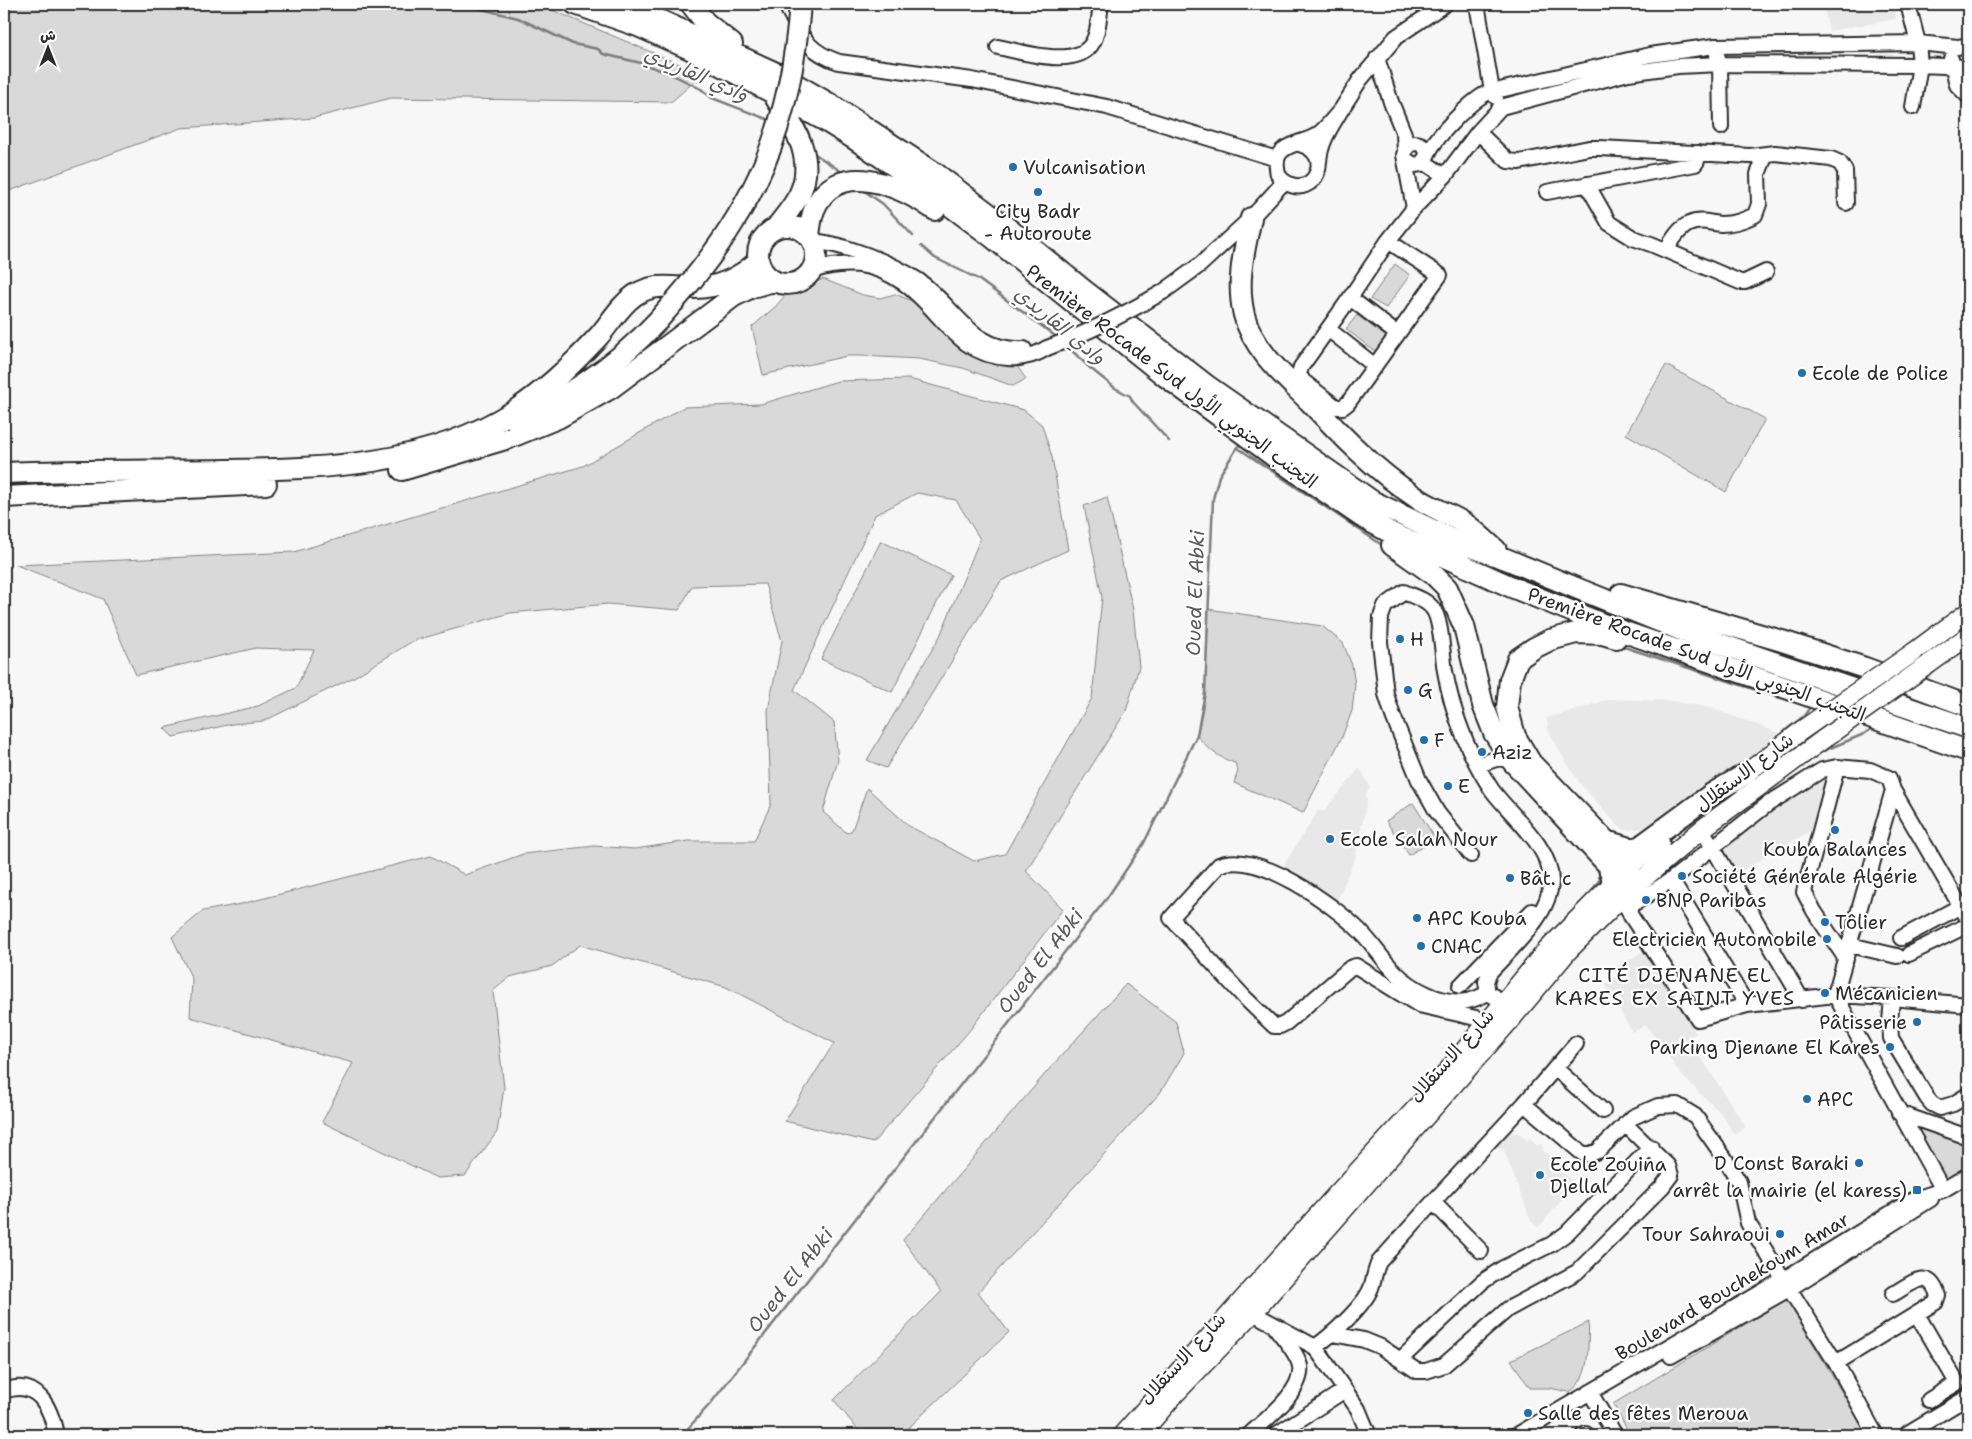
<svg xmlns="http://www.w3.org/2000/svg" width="1972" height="1439" font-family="'Shantell Sans','Playpen Sans Arabic',sans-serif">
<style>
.built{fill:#e8e8e8}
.green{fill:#d9d9d9;stroke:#828282}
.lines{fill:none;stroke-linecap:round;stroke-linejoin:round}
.stream{stroke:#7b7b7b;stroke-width:2.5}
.minor-casing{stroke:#2b2b2b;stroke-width:18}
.major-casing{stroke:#2b2b2b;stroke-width:21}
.highway-casing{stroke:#2b2b2b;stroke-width:24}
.minor{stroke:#fff;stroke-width:14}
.major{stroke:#fff;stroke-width:18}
.highway{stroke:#fff;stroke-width:20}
.minor-bridge-casing{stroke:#2b2b2b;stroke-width:18;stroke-linecap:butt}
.major-bridge-casing{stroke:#2b2b2b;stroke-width:21;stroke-linecap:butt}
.highway-bridge-casing{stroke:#2b2b2b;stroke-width:24;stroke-linecap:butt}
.minor-bridge{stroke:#fff;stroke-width:14}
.major-bridge{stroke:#fff;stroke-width:18}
.highway-bridge{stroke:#fff;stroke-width:20}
.poi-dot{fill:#1f6fb2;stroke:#fff;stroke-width:2}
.labels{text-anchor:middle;stroke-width:4.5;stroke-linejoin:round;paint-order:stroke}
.poi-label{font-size:19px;fill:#2b2b2b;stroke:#fff;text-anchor:start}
.street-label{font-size:19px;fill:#2b2b2b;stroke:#fff}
.water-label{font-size:20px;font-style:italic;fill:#5a5a5a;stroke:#fff}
.neighbourhood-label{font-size:20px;letter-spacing:1px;fill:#2b2b2b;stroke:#fff}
</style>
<rect width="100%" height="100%" fill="#f7f7f7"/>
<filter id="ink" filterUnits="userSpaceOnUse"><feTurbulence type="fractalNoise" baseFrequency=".02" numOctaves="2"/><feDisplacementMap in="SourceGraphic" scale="10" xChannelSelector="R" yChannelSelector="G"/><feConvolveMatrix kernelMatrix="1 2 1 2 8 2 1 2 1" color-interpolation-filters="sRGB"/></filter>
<g filter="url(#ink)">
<!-- built -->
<path class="built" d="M 1823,4 L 1893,4 L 1896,19 L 1829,31 Z
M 1611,699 L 1673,701 L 1710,708 L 1785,735 L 1645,828 L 1626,830 L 1618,826 L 1579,782 L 1563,757 L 1548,730 L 1547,718 Z
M 1360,768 L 1370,787 L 1365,797 L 1367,800 L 1356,856 L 1336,903 L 1279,872 L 1318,811 L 1324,811 Z
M 1823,771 L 1830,780 L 1817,827 L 1733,876 L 1716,848 Z
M 1649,948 L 1683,1001 L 1679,1004 L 1696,1034 L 1687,1036 L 1746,1127 L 1735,1135 L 1720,1112 L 1682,1076 L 1646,1025 L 1632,1032 L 1605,984 L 1617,975 L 1614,968 Z
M 1505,1126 L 1514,1133 L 1517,1132 L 1527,1140 L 1530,1138 L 1537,1146 L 1540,1144 L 1543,1147 L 1542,1150 L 1550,1157 L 1552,1155 L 1556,1158 L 1554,1161 L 1563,1169 L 1562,1171 L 1572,1180 L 1570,1183 L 1574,1186 L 1538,1228 L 1531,1221 L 1503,1148 L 1501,1150 L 1492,1142 Z"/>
<!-- green -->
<path class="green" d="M 4,4 L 538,4 L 703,74 L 671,102 L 391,98 L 314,118 L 181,128 L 4,193 Z
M 1395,264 L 1410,275 L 1386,308 L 1370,299 Z
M 823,279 L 863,295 L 880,298 L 895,294 L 917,303 L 1008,365 L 1017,366 L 1026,379 L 1013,386 L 963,368 L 919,359 L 862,356 L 847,356 L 763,375 L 752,327 L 776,306 L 793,286 L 806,286 Z
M 1357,315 L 1388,338 L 1377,353 L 1346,329 Z
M 1666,365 L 1765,419 L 1726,492 L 1626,434 Z
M 909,379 L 1024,410 L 1042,425 L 1052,457 L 1068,550 L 1001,581 L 886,768 L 867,760 L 940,636 L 980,539 L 956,500 L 917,493 L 875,515 L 794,690 L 834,722 L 838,760 L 823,812 L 847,833 L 852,830 L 867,788 L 909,826 L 974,861 L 1005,854 L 1092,698 L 1102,597 L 1084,506 L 1107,497 L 1133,610 L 1139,667 L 1126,711 L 1026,871 L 1063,909 L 969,1031 L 873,1143 L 785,1121 L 834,1043 L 726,987 L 580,945 L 552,966 L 510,977 L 493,991 L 504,1088 L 497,1132 L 465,1176 L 437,1178 L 322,1122 L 353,1063 L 190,1017 L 192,979 L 172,937 L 203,911 L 241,904 L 431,856 L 465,875 L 523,854 L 594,846 L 635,849 L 688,841 L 754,841 L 771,804 L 768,710 L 782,641 L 765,584 L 692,586 L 679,610 L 608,604 L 510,613 L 413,641 L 354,677 L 264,721 L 232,724 L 173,737 L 164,728 L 258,706 L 296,688 L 314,650 L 256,648 L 136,675 L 103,599 L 16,565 L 294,552 L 583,466 L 684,407 L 761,404 L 838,381 Z
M 881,541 L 951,575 L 892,692 L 821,659 Z
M 1208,609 L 1322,626 L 1343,643 L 1352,665 L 1355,685 L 1352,711 L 1342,737 L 1303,813 L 1234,783 L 1238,771 L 1235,763 C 1219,758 1207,749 1197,735 L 1205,693 Z
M 1413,803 L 1435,838 L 1409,855 L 1386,821 Z
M 1126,984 L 1176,1022 L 1184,1053 L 1160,1093 L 978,1292 L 1009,1332 L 901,1435 L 862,1435 L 834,1400 L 941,1292 L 903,1240 L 1051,1067 Z
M 1911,1124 L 1968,1143 L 1968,1167 L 1949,1179 L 1945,1179 Z
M 1787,1299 L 1867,1435 L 1630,1435 L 1613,1404 Z
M 1589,1322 C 1587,1345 1592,1379 1569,1392 L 1549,1388 L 1530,1388 L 1511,1360 Z"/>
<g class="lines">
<!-- stream -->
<path class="stream" d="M 461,4 L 518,18 L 573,44 L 598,49 L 603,54 L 641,63 L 673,75 L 701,89 L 712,98 L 772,121
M 812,152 L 845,174
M 863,190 L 883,204 L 913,236
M 921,246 L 935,258 L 978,279 L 1058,338
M 1066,345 L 1090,368 L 1115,388 L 1130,396 L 1133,402 L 1169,441
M 1238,448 L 1385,547
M 1618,645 L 1818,710
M 1786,730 L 1804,716 L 1810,707
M 1823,751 L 1864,734 L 1873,728
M 1506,769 L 1598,869 L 1600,879 L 1593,889
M 1628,838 L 1636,837 L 1638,834
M 682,1435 L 711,1403 L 1107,898 L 1144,843 L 1197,735 L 1205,693 L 1213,499 L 1219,476 L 1241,442"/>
<defs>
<path id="minor" d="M 785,4 C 802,33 803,50 839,62 L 972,80 L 1107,107 L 1277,159
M 1477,4 L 1492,91 L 1496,97
M 1908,4 L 1918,43 L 1920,65 L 1913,107
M 998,47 C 1023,52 1078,70 1093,42 C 1099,31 1099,16 1101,4
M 1717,55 L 1720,64 L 1721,127
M 1377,58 L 1391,102 L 1404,134 L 1405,151
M 1951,59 L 1957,85 L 1968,96
M 1341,110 L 1360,80 L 1396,37 L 1445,4
M 1478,132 L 1508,161 L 1519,162 L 1589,148 L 1600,148 L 1750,156 L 1775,153 L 1831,159 L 1840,163 L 1845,171 L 1846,203
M 1299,144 C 1336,153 1314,199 1287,183 C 1281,180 1277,175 1277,168 C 1273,143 1302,145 1317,135 C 1326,129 1333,118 1341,110 C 1331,127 1320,142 1319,162
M 1427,156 C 1433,139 1471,101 1487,93 L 1650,55 L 1715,46 L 1918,43 L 1958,47 L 1968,45
M 1405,159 L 1414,165 L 1421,164 L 1427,156 C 1427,147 1422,143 1413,143 C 1407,146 1405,149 1404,155 L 1414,208
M 1424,162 L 1445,176
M 1587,184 L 1609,223 L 1633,238 L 1651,244 L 1740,282 L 1745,282 L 1766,272
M 1547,192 L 1695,164 L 1697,161 L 1698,153
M 812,241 C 844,244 893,263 919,281 C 956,307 971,352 1024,349
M 1388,241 L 1440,275 L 1348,403 L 1343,407 L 1336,407 L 1303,381 L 1299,374 L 1301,367 L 1350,298 L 1388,241 L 1414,208 L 1445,176 L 1478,132 L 1501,107 L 1628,73 L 1678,66 L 1720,64 L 1920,65 L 1968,67
M 1666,250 C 1672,241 1679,228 1689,224 C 1700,219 1710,223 1721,224 C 1733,224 1745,220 1755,215 L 1759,204 L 1758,174 L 1766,154
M 811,271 C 845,260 872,262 902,282 C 941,308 955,355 1008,358 C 1023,359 1034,356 1047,348
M 1163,292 L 1200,265 L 1251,218 L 1284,182
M 1350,298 L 1397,334
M 1328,329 L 1375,366
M 1478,765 L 1499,758 L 1512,761
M 1837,767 L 1804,892 L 1814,911 L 1846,959
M 1893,790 L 1835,995 L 1943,1190
M 1702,829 L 1802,1000
M 1471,855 L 1437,812 L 1419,780 L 1393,716 L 1386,694 L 1380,642 L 1381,617 L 1385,606 L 1404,592 C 1414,597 1426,599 1433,609 C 1442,621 1442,655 1445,671 C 1452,712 1469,756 1492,790 C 1511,816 1551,846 1551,881 C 1550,916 1511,948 1489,973 L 1486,982 L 1488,993 L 1505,1003
M 1671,880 L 1747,1005
M 1624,899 L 1631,916 L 1698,1019 L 1747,1005 L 1835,995 L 1892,998 L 1968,1005
M 1627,908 L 1671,880 L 1768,804 L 1822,770 L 1837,767 L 1870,770 L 1889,778 L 1893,790 L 1968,919
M 1901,938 L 1961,906
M 1850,945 L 1897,956
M 1909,954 L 1968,925
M 1460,986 L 1532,911
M 1488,993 C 1482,996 1474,1000 1467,1001 C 1441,1005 1412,989 1394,971 C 1382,959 1372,943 1360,931 C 1332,904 1259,850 1219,865 L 1171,918 L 1244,997 L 1274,1026 L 1280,1026 L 1286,1023 L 1350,968 L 1356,966 L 1419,1005 L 1489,1021
M 1892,998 L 1890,1022 L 1891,1038 L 1927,1098 L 1932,1104 L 1940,1108 L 1953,1104 L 1968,1095
M 1555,1068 L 1603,1111
M 1524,1104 L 1583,1154 L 1590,1154 L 1598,1151 L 1633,1117 L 1658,1106 L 1677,1105 L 1695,1116 L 1724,1157 L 1739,1182 L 1748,1223 L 1836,1363 L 1876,1435
M 1899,1113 L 1968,1137
M 1481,1251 L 1433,1202 L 1524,1104 L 1576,1044
M 1253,1313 L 1315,1347 L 1358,1409 L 1368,1433
M 1917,1314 L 1957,1383 L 1929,1400
M 1333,1334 L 1364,1340 L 1381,1347 L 1417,1371 L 1426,1371 L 1444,1365 L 1508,1309 L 1577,1272 L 1662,1187 L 1671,1175 L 1668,1166 L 1625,1124
M 1315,1347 C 1331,1336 1364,1306 1371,1288 C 1374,1279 1375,1270 1379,1262 L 1433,1202
M 1671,1356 L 1789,1289 L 1931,1199
M 1401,1359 L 1482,1282 L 1503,1268 L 1552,1244 L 1567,1233 L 1651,1147
M 1836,1363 L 1936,1302 L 1938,1296 C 1929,1266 1911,1284 1893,1294
M 4,1391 C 38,1378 51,1408 56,1435
M 1590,1392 L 1615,1435
M 1277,1434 L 1345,1390
M 1249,1435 C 1265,1420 1304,1391 1300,1366 C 1297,1352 1283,1338 1275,1327
M 1517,1435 L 1784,1279 L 1912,1200 L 1943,1190 L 1968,1175
M 1584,1435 L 1586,1434
M 1909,1435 L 1908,1433 L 1968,1397"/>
<path id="major" d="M 1914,652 L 1968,612
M 1929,664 L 1968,636
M 1735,782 L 1802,730
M 1122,1435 L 1334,1197 L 1428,1095 L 1545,952 L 1630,866 L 1660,842
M 1140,1435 L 1176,1393 L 1253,1313 L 1513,1017 L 1568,951 L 1623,896 L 1702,829 L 1825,738"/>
<path id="highway" d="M 575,4 L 638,26 L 688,48 L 824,120 L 853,138 L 924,186 L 992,237 L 1165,376 L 1279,460 L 1362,517 L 1393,534 L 1514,588 L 1610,627 L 1968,751
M 624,4 L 776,73 L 833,106 L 935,173 L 1005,226 L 1086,292 L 1206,385 L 1372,501 L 1458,542 L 1506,559 L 1581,590 L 1691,634 L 1968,728
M 691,4 L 705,22 L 732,44
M 775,97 C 794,127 816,157 800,193 C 794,206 784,217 776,228
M 1251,218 C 1244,251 1236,282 1244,315 C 1253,350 1286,378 1310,402 C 1342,436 1375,470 1414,496 C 1429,507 1448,513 1464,523 C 1475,530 1485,541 1496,550
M758 255a29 29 0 1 1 58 0a29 29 0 1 1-58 0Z
M 809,236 C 810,227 811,218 814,210 C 836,156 903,187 935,210
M 517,422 C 576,393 631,355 673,303
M 402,470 L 509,438 L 558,418 L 611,388 L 734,296 L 752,287 L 774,281
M 4,473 C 78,470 152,471 227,470 C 324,469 428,466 514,411 C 545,391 572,365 597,338 C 610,324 619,306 635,295 C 653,283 671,287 691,288 C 716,289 740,278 758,261
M 4,497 L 266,484
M 1392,545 L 1433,574 L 1447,588 L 1464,626 L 1483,705 L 1494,733 L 1512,761 L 1608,865 L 1613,880 L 1610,888
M 1621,594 L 1782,641 L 1865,668 L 1968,706
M 1616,638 L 1602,634 L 1576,633 L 1550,640 L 1534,648 L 1518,659 L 1510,680 L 1507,707 L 1515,736 L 1531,763 L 1606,841 L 1629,848 L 1638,848 L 1713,793 L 1747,773
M 1608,844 C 1629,865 1637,866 1623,896"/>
</defs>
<!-- minor casing -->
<use href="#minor" class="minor-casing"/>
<!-- major casing -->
<use href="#major" class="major-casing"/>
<!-- highway casing -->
<use href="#highway" class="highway-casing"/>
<!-- minor -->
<use href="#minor" class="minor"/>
<!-- major -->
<use href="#major" class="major"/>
<!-- highway -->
<use href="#highway" class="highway"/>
<defs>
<path id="minor-bridge" d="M 1047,348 C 1088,333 1125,314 1163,292"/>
<path id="major-bridge" d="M 1802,730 L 1914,652
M 1825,738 L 1929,664"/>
<path id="highway-bridge" d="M 673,303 C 755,210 791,127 800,4"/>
</defs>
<!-- minor-bridge casing -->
<use href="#minor-bridge" class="minor-bridge-casing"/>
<!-- major-bridge casing -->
<use href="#major-bridge" class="major-bridge-casing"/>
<!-- highway-bridge casing -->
<use href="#highway-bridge" class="highway-bridge-casing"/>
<!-- minor-bridge -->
<use href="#minor-bridge" class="minor-bridge"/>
<!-- major-bridge -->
<use href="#major-bridge" class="major-bridge"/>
<!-- highway-bridge -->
<use href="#highway-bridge" class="highway-bridge"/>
</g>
</g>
<!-- markers -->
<g class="poi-dot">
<circle cx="1013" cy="167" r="5"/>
<circle cx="1038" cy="192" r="5"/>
<circle cx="1802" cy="373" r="5"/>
<circle cx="1400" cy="639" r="5"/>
<circle cx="1408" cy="690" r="5"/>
<circle cx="1424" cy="740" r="5"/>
<circle cx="1482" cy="752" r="5"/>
<circle cx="1448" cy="786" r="5"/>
<circle cx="1835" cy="830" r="5"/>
<circle cx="1330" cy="839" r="5"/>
<circle cx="1682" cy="876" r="5"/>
<circle cx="1510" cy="878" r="5"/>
<circle cx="1646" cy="900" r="5"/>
<circle cx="1417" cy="918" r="5"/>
<circle cx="1825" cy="922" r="5"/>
<circle cx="1827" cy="939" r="5"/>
<circle cx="1421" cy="946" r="5"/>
<circle cx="1825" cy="993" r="5"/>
<circle cx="1917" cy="1022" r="5"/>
<circle cx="1890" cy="1047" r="5"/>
<circle cx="1807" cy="1099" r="5"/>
<circle cx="1859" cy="1163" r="5"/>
<circle cx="1540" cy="1175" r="5"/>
<rect x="1912" y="1185" width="10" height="10" rx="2.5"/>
<circle cx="1780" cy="1234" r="5"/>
<circle cx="1528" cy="1413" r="5"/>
</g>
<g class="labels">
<!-- poi labels -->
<g class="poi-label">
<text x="1023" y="174">Vulcanisation</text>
<text x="1038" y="218" text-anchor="middle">City Badr<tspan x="1038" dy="22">- Autoroute</tspan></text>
<text x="1812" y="380">Ecole de Police</text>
<text x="1410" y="646">H</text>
<text x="1418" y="697">G</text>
<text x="1434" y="747">F</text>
<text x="1492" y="759">Aziz</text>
<text x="1458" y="793">E</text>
<text x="1340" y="846">Ecole Salah Nour</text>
<text x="1835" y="856" text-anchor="middle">Kouba Balances</text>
<text x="1692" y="883">Société Générale Algérie</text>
<text x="1520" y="885">Bât. c</text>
<text x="1656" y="907">BNP Paribas</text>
<text x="1427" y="925">APC Kouba</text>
<text x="1835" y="929">Tôlier</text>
<text x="1817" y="946" text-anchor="end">Electricien Automobile</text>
<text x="1431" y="953">CNAC</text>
<text x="1835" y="1000">Mécanicien</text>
<text x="1907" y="1029" text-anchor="end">Pâtisserie</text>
<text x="1880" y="1054" text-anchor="end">Parking Djenane El Kares</text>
<text x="1817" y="1106">APC</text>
<text x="1849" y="1170" text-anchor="end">D Const Baraki</text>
<text x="1550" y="1171">Ecole Zouina<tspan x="1550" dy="22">Djellal</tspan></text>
<text x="1907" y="1197" text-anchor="end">arrêt la mairie (el karess)</text>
<text x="1770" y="1241" text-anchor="end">Tour Sahraoui</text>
<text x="1538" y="1420">Salle des fêtes Meroua</text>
</g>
<!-- street labels -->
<g class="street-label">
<text transform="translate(1172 376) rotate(37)" y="7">Première Rocade Sud التجنب الجنوبي الأول</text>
<text transform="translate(1697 654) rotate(20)" y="7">Première Rocade Sud التجنب الجنوبي الأول</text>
<text transform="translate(1744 772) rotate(-37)" y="7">شارع الاستقلال</text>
<text transform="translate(1451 1055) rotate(-48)" y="7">شارع الاستقلال</text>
<text transform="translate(1732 1286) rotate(-31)" y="7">Boulevard Bouchekoum Amar</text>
<text transform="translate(1182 1358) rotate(-47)" y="7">شارع الاستقلال</text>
</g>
<!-- water labels -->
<g class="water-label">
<text transform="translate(696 74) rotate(23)" y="7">وادي القاريدي</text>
<text transform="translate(1060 325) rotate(39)" y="7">وادي القاريدي</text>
<text transform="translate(1195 593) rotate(-88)" y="7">Oued El Abki</text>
<text transform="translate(1040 961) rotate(-52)" y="7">Oued El Abki</text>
<text transform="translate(790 1280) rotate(-52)" y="7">Oued El Abki</text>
</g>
<!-- neighbourhood labels -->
<g class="neighbourhood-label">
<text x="1675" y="982">CITÉ DJENANE EL<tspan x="1675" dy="23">KARES EX SAINT YVES</tspan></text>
</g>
</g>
<!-- margin -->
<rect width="1972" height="1439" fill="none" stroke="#fff" stroke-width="20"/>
<rect x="10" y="10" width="1952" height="1419" fill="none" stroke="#2b2b2b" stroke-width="2" filter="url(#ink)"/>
<!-- north arrow -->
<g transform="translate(48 48)" stroke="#ffffff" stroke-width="4" paint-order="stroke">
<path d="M0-4L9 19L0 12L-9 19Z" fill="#2b2b2b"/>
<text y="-8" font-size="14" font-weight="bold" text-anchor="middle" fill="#2b2b2b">ش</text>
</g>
</svg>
